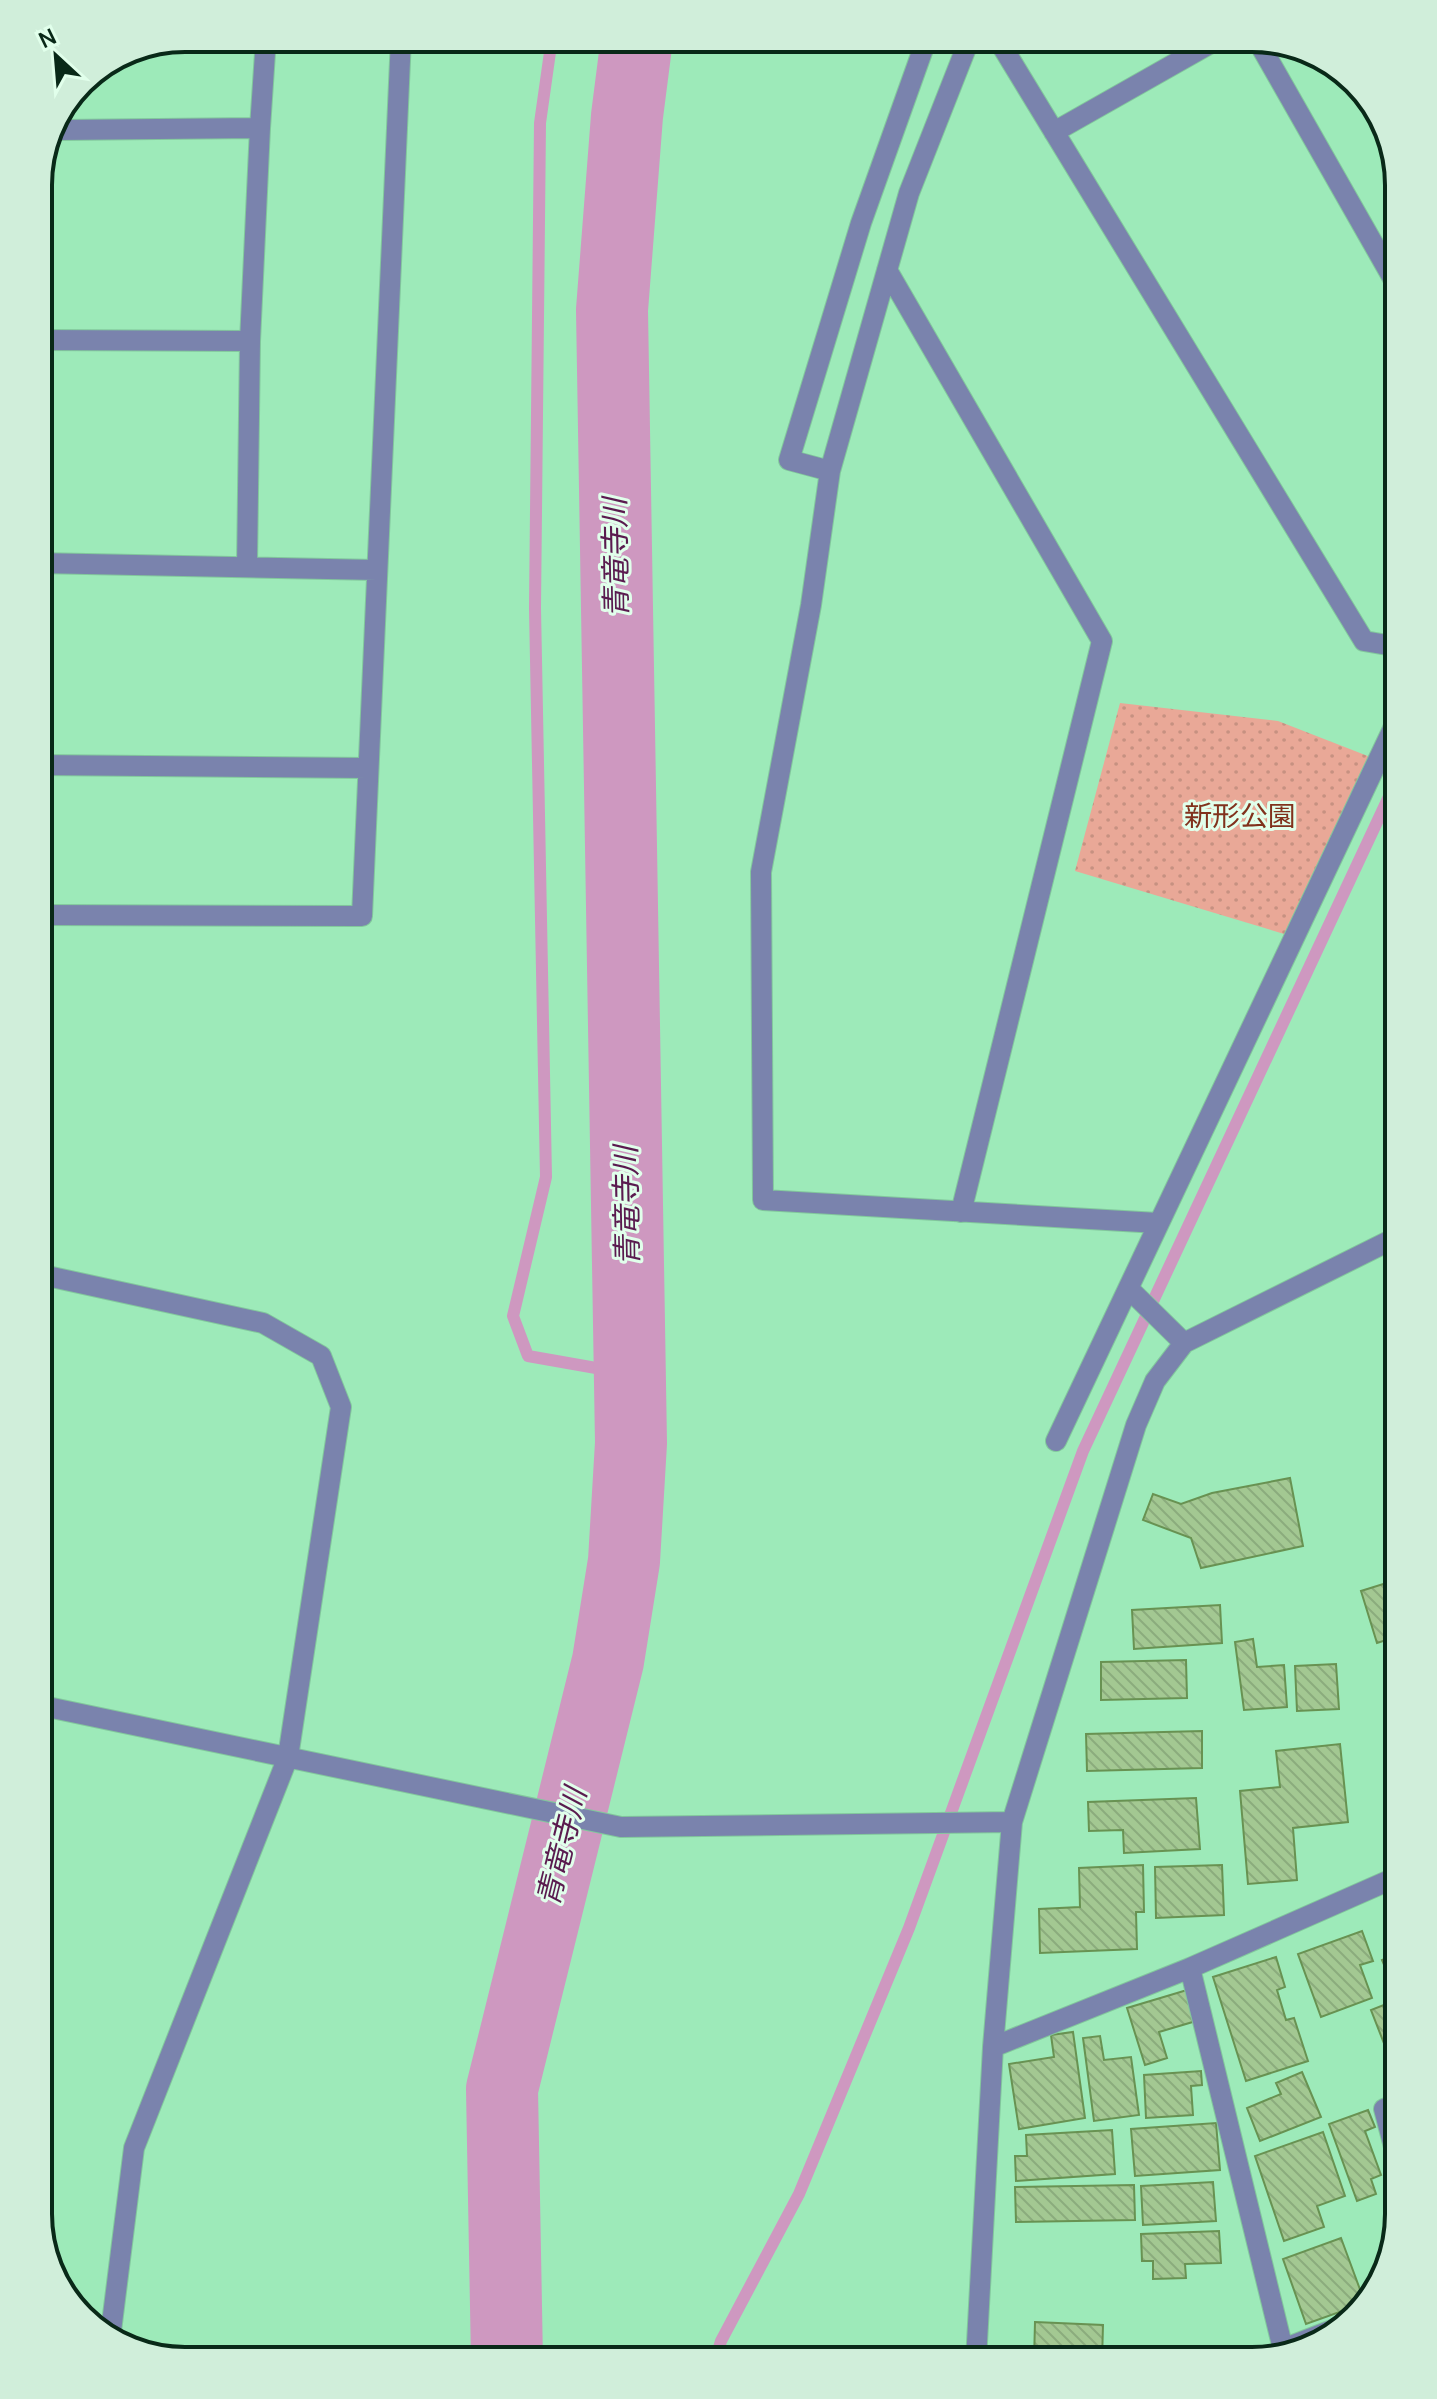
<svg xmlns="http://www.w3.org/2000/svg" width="1437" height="2399" font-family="Manrope,'Noto Sans JP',sans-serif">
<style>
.grass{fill:url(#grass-dots)}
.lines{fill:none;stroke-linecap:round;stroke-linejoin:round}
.stream{stroke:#ce98c0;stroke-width:12}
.river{stroke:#ce98c0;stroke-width:72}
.building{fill:url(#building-back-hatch);stroke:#689252;stroke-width:2}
.minor-casing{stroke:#82c79c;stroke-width:22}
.minor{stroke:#7a83ad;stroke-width:20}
.labels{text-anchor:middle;stroke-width:6;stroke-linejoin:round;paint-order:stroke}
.park-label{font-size:28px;fill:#80311c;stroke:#e1ffeb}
.water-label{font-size:30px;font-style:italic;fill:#5a1b4f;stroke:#e1ffeb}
.rim{fill:none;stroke:#092918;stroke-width:4}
</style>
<defs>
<pattern id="grass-dots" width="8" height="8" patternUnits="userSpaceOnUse" patternTransform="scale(2)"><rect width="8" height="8" fill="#e9a897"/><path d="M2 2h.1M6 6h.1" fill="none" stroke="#c69181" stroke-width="1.8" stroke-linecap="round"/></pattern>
<pattern id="building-back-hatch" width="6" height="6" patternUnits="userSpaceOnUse" patternTransform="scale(2)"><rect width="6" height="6" fill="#a3c892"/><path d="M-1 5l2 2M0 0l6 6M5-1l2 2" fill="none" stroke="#8bac7d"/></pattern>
</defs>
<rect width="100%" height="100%" fill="#9deab9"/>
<!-- grass -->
<path class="grass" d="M 1120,703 L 1278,721 L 1378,760 L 1294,937 L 1075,871 Z"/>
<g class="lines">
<!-- stream -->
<path class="stream" d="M 552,38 L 540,123 L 535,608 L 546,1177 L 513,1316 L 528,1356 L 630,1374
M 715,2361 L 721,2341 L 799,2194 L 909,1928 L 1083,1451 L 1399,775"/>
<!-- river -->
<path class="river" d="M 507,2361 L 502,2089 L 608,1661 L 624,1561 L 631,1443 L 612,310 L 627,116 L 637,38"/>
</g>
<!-- building -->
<path class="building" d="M 1290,1478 L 1303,1546 L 1201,1568 L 1191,1538 L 1143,1520 L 1153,1494 L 1181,1504 L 1212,1493 Z
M 1399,1579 L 1399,1636 L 1377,1643 L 1361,1591 Z
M 1220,1605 L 1222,1643 L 1134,1649 L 1132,1610 Z
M 1253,1639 L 1257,1667 L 1284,1665 L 1287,1707 L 1244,1710 L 1235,1642 Z
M 1186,1660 L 1187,1698 L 1101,1700 L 1101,1662 Z
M 1336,1664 L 1339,1709 L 1297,1711 L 1295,1666 Z
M 1202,1731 L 1202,1768 L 1087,1771 L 1086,1734 Z
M 1340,1744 L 1348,1822 L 1293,1828 L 1297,1880 L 1248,1884 L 1240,1791 L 1280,1787 L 1276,1751 Z
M 1196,1798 L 1200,1849 L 1124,1853 L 1123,1830 L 1089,1831 L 1088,1802 Z
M 1143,1865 L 1144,1912 L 1136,1912 L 1137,1949 L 1040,1953 L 1039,1909 L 1080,1907 L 1079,1868 Z
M 1222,1865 L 1224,1915 L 1156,1918 L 1155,1867 Z
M 1399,1898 L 1399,1921 L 1390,1902 Z
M 1362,1931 L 1373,1961 L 1360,1965 L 1372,1998 L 1321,2017 L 1298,1954 Z
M 1399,1953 L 1399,1994 L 1397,1995 L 1382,1960 Z
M 1276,1957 L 1285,1987 L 1277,1990 L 1286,2020 L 1294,2018 L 1308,2061 L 1246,2081 L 1213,1977 Z
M 1187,1990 L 1196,2021 L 1159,2032 L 1167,2058 L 1145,2065 L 1127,2008 Z
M 1399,1999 L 1399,2082 L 1371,2010 Z
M 1073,2032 L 1085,2118 L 1019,2129 L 1009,2064 L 1054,2057 L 1051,2035 Z
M 1100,2036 L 1104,2060 L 1131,2057 L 1139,2115 L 1094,2121 L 1083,2038 Z
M 1201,2071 L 1202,2085 L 1191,2086 L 1193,2115 L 1146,2118 L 1144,2075 Z
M 1302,2072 L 1321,2117 L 1260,2141 L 1247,2108 L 1281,2094 L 1276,2083 Z
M 1368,2110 L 1375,2127 L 1365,2131 L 1381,2175 L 1371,2179 L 1376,2194 L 1357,2201 L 1329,2124 Z
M 1216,2123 L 1220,2170 L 1135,2176 L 1131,2129 Z
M 1112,2130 L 1115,2174 L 1016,2181 L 1015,2156 L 1027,2156 L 1026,2135 Z
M 1323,2132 L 1345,2196 L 1317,2206 L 1324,2227 L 1284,2241 L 1255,2156 Z
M 1213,2182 L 1216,2221 L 1143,2225 L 1141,2186 Z
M 1134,2185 L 1135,2220 L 1016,2222 L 1015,2187 Z
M 1219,2231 L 1221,2263 L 1185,2264 L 1186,2278 L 1153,2279 L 1153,2261 L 1142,2261 L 1141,2234 Z
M 1341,2238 L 1365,2303 L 1306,2324 L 1283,2259 Z
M 1035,2322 L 1103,2325 L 1102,2361 L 1034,2361 Z"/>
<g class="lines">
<defs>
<path id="minor" d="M 970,38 L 909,193 L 830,471 L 811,605 L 761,872 L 763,1200 L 1158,1223
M 997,38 L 1364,641 L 1399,647
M 1256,38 L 1399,289
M 260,128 L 266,38
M 1054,132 L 1220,38
M 887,270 L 1102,641 L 961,1212
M 38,340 L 250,341 L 260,128 L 59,130
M 830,471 L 789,460 L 861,223 L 927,38
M 38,563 L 377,570
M 247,567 L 250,341
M 38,765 L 368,768
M 38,915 L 362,916 L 401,38
M 38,1274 L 263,1323 L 321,1356 L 341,1407 L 288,1757 L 134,2148 L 110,2339
M 1129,1289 L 1184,1343
M 1056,1441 L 1399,716
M 38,1705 L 621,1827 L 1012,1822
M 1190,1968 L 1284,2353
M 993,2047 L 1190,1968 L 1399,1876
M 1399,2166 L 1384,2109 L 1399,2103
M 1283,2349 L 1337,2328
M 976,2361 L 993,2047 L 1012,1822 L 1136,1425 L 1155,1381 L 1184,1343 L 1399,1236"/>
</defs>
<!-- minor casing -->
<use href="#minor" class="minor-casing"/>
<!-- minor -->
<use href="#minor" class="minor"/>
</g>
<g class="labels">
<!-- park labels -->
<g class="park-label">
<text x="1240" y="826">新形公園</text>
</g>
<!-- water labels -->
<g class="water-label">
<text transform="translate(616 558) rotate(-91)" y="10">青竜寺川</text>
<text transform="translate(627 1206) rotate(-91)" y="10">青竜寺川</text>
<text transform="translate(562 1847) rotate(-76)" y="10">青竜寺川</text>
</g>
</g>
<!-- crop -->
<path d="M0 0H1437V2399H0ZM185 52H1252A133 133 0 0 1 1385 185V2214A133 133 0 0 1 1252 2347H185A133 133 0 0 1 52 2214V185A133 133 0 0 1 185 52Z" fill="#d0eeda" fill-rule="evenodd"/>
<path class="rim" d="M185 52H1252A133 133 0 0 1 1385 185V2214A133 133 0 0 1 1252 2347H185A133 133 0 0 1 52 2214V185A133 133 0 0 1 185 52Z"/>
<!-- north arrow -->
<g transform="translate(56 56) rotate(334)" stroke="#e1ffeb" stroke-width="6" paint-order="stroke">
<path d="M0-6L14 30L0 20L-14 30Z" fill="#092918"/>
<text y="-12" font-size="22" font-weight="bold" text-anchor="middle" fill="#092918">N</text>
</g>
</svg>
